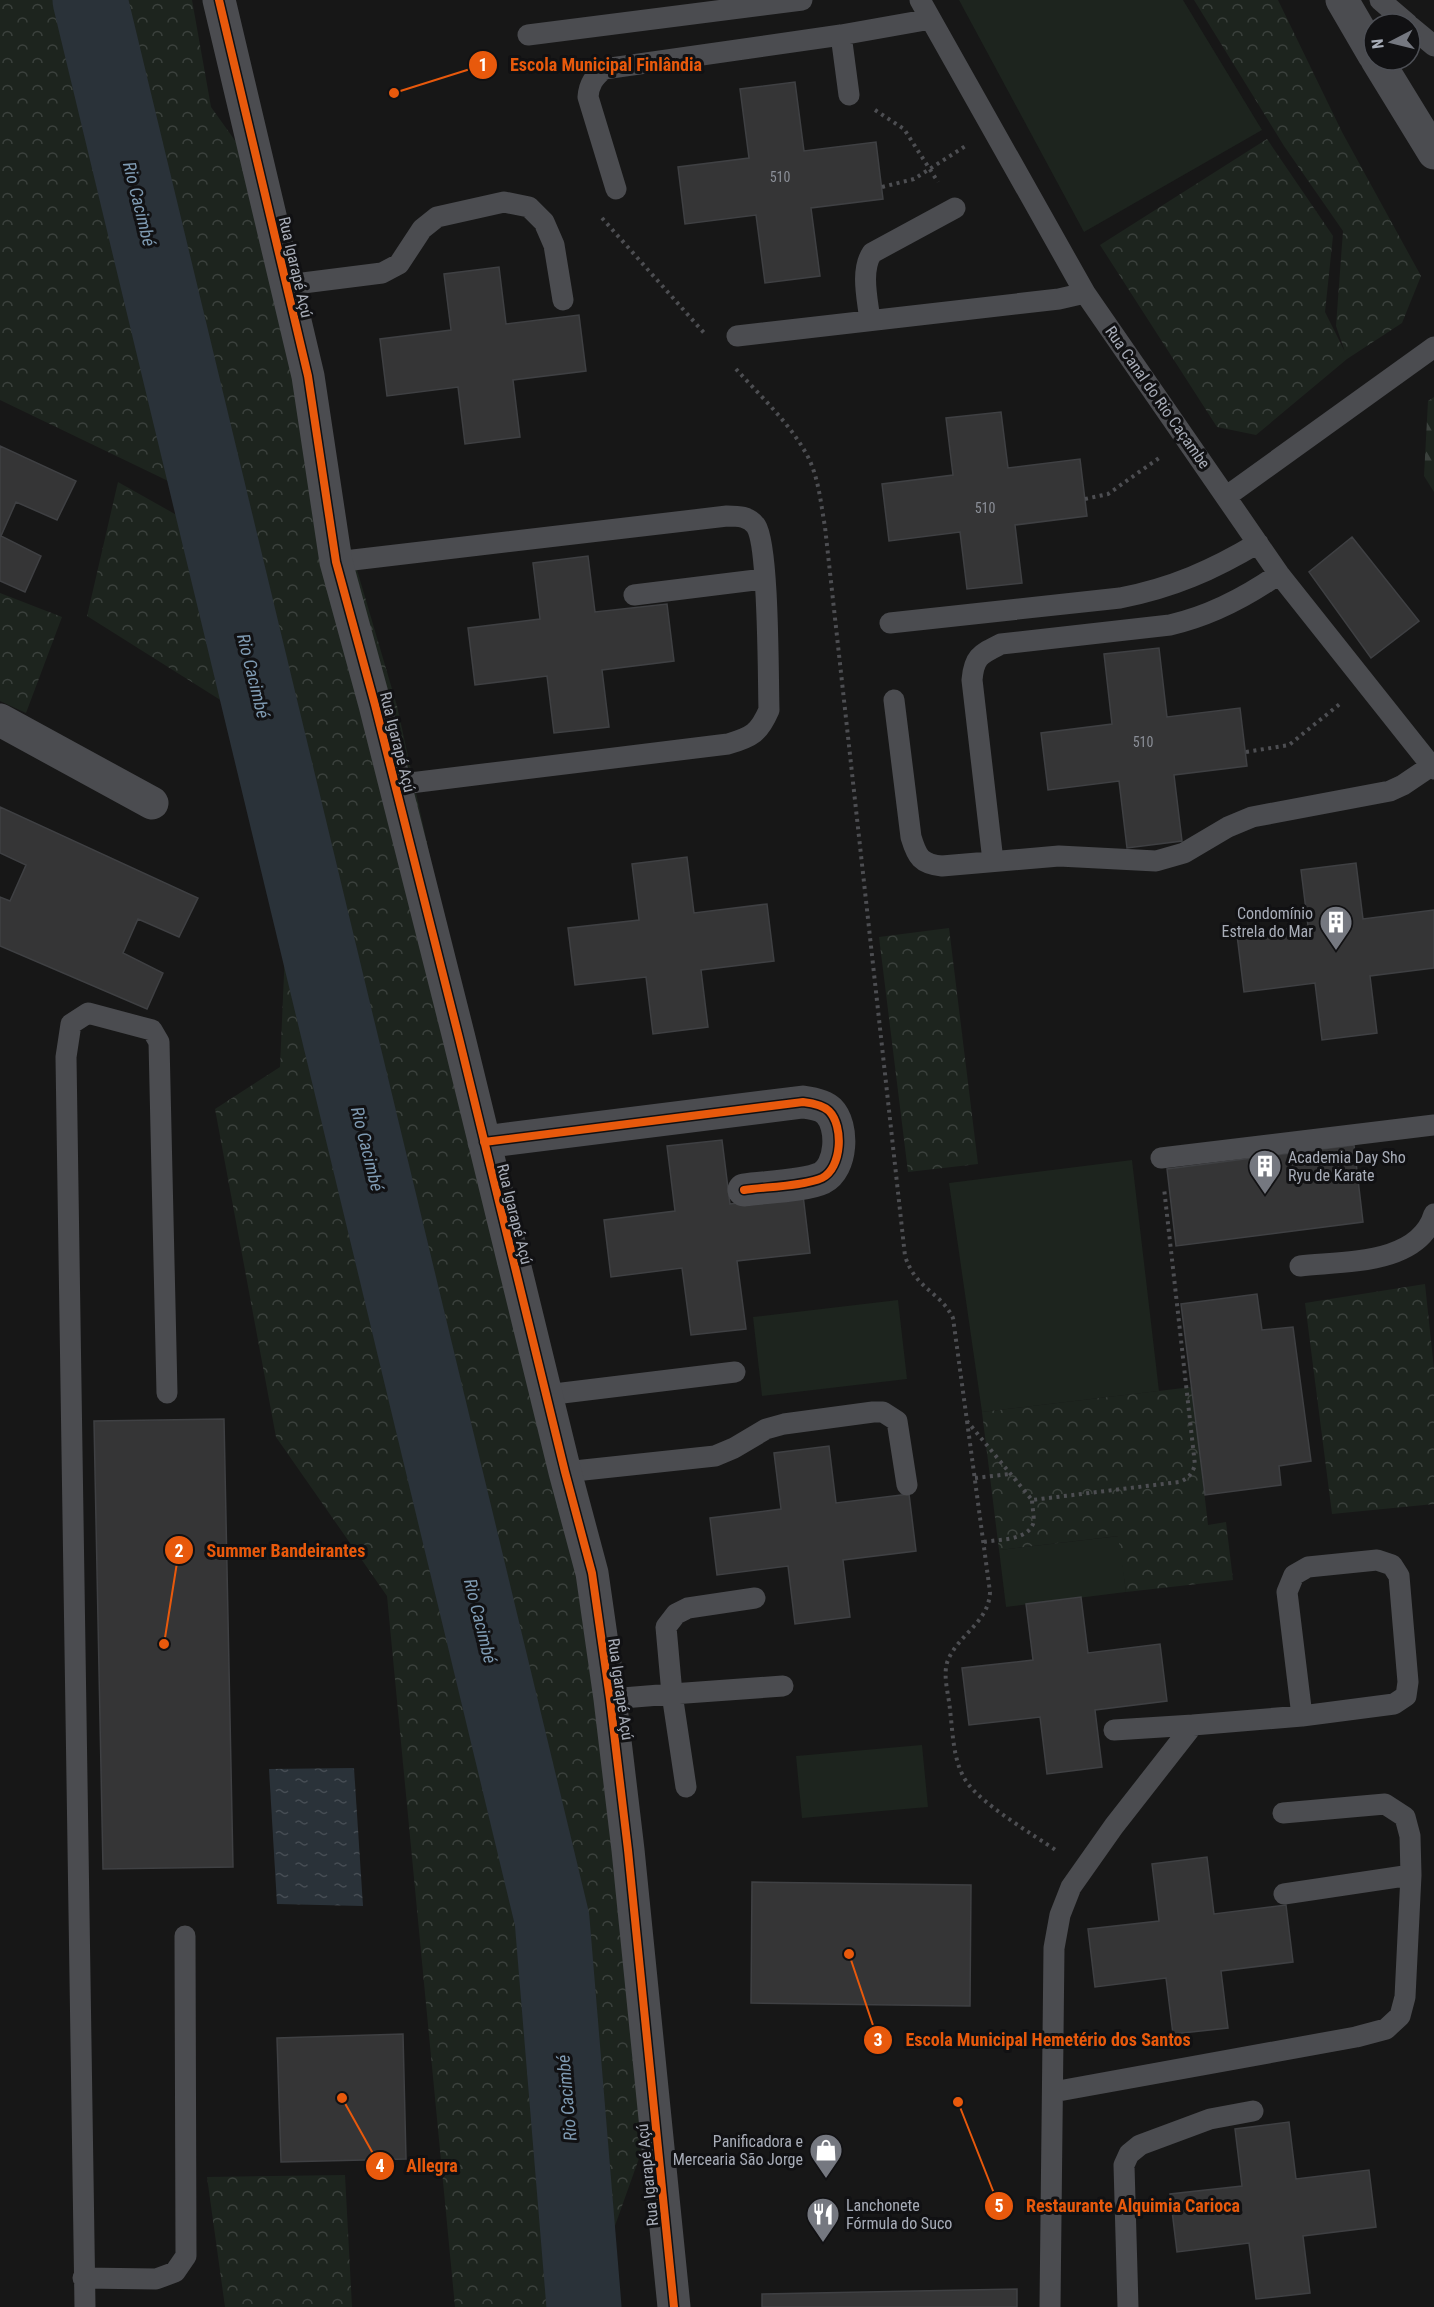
<svg xmlns="http://www.w3.org/2000/svg" width="1434" height="2307" font-family="'Roboto Condensed',sans-serif">
<style>
.grass{fill:#1d241e}
.forest{fill:url(#forest-firs)}
.park{fill:url(#park-crowns)}
.water{fill:url(#water-ripples)}
.lines{fill:none;stroke-linecap:round;stroke-linejoin:round}
.river{stroke:#2a3239;stroke-width:75}
.building{fill:#353536;stroke:#3f4043;stroke-width:1.5}
.path{stroke:#4d4e52;stroke-width:4;stroke-dasharray:3 4.5;stroke-linecap:butt}
.service{stroke:#4b4c50;stroke-width:21}
.minor{stroke:#4b4c50;stroke-width:33}
.tertiary{stroke:#4b4c50;stroke-width:33}
.cycleway-casing{stroke:#111113;stroke-width:11}
.cycleway{stroke:#e8590c;stroke-width:8}
.labels{text-anchor:middle;stroke-width:6;stroke-linejoin:round;paint-order:stroke}
.number-label{font-size:14px;fill:#8b8f98}
.street-label{font-size:16px;fill:#a8adb8;stroke:#111113}
.poi-label{font-size:16px;fill:#a8adb8;stroke:#111113;text-anchor:end}
.water-label{font-size:18px;font-style:italic;fill:#7f9bb3;stroke:#111113}
.leader{fill:none;stroke:#e8590c;stroke-width:2}
.callout-dot{fill:#e8590c;stroke:#111113;stroke-width:2}
.mark-label{font-size:18px;text-anchor:middle;font-weight:bold;fill:#fff}
.callout-label{font-size:18px;text-anchor:middle;font-weight:bold;fill:#e8590c;stroke:#111113;stroke-width:6;stroke-linejoin:round;paint-order:stroke}
</style>
<defs>
<pattern id="forest-firs" width="22" height="20" patternUnits="userSpaceOnUse" patternTransform="scale(1.5)"><rect width="22" height="20" fill="#1d241e"/><path d="M5 1l3.5 6h-7zM16 11l3.5 6h-7z" fill="#3b413d"/></pattern>
<pattern id="park-crowns" width="20" height="18" patternUnits="userSpaceOnUse" patternTransform="scale(1.5)"><rect width="20" height="18" fill="#1d241e"/><path d="M2 6a3 3 0 1 1 6 0M12 15a3 3 0 1 1 6 0" fill="none" stroke="#3b413d"/></pattern>
<pattern id="water-ripples" width="26" height="14" patternUnits="userSpaceOnUse" patternTransform="scale(1.5)"><rect width="26" height="14" fill="#2a3239"/><path d="M2 4q2-2 4 0t4 0M15 11q2-2 4 0t4 0" fill="none" stroke="#464d54"/></pattern>
</defs>
<rect width="100%" height="100%" fill="#171717"/>
<!-- grass -->
<path class="grass" d="M 959,0 L 1183,0 L 1262,130 L 1084,232 Z
M 1132,1160 L 1159,1391 L 982,1412 L 949,1183 Z
M 898,1300 L 907,1379 L 762,1396 L 753,1317 Z
M 1119,1536 L 1126,1592 L 1006,1607 L 999,1550 Z
M 922,1745 L 928,1807 L 802,1818 L 796,1756 Z"/>
<!-- forest -->
<path class="forest" d="M 1434,397 L 1434,492 L 1424,476 L 1428,401 Z"/>
<!-- park -->
<path class="park" d="M 0,0 L 192,0 L 211,107 L 249,160 L 283,318 L 397,706 L 599,1628 L 642,2150 L 586,2307 L 455,2307 L 387,1596 L 276,1437 L 215,1109 L 280,1067 L 288,881 L 191,492 L 0,400 Z
M 1194,0 L 1278,0 L 1342,132 L 1421,276 L 1402,323 L 1347,359 L 1256,435 L 1217,427 L 1100,245 L 1267,139 L 1333,236 L 1325,312 L 1345,352 L 1336,326 L 1343,231 L 1284,146 Z
M 118,482 L 182,518 L 222,701 L 87,616 Z
M 0,593 L 62,617 L 26,713 L 0,701 Z
M 949,928 L 978,1164 L 908,1172 L 879,937 Z
M 1425,1284 L 1434,1369 L 1434,1504 L 1332,1514 L 1305,1303 Z
M 1192,1387 L 1208,1525 L 1226,1522 L 1233,1580 L 1126,1592 L 1118,1536 L 999,1550 L 982,1412 Z
M 345,2175 L 352,2307 L 225,2307 L 207,2177 Z"/>
<!-- water -->
<path class="water" d="M 354,1768 L 363,1906 L 277,1904 L 269,1769 Z"/>
<g class="lines">
<!-- river -->
<path class="river" d="M 90,0 L 552,1919 L 584,2307"/>
</g>
<!-- building -->
<path class="building" d="M 795,82 L 804,151 L 876,142 L 883,199 L 811,208 L 820,276 L 765,283 L 756,215 L 685,224 L 678,167 L 749,158 L 740,89 Z
M 499,267 L 506,324 L 579,315 L 586,371 L 513,380 L 520,437 L 465,444 L 458,387 L 387,396 L 380,339 L 451,330 L 444,274 Z
M 1001,412 L 1008,468 L 1080,459 L 1087,516 L 1015,525 L 1022,583 L 967,589 L 960,532 L 889,541 L 882,484 L 953,475 L 946,418 Z
M 0,446 L 76,481 L 57,520 L 16,502 L 1,536 L 41,556 L 25,592 L 0,581 Z
M 1352,537 L 1419,621 L 1371,658 L 1309,572 Z
M 588,556 L 595,612 L 667,604 L 674,661 L 602,670 L 609,727 L 554,733 L 547,676 L 475,685 L 468,628 L 540,619 L 533,563 Z
M 1159,648 L 1167,717 L 1240,708 L 1247,766 L 1174,775 L 1182,841 L 1127,848 L 1119,781 L 1048,790 L 1041,733 L 1112,724 L 1104,654 Z
M 0,807 L 198,898 L 179,937 L 138,919 L 123,953 L 163,973 L 147,1009 L 0,946 L 0,897 L 10,901 L 26,865 L 0,853 Z
M 687,857 L 694,913 L 767,904 L 774,961 L 701,970 L 708,1027 L 653,1034 L 646,977 L 575,985 L 568,928 L 639,920 L 632,864 Z
M 1356,863 L 1363,919 L 1434,910 L 1434,968 L 1370,976 L 1377,1033 L 1322,1040 L 1315,983 L 1244,992 L 1237,935 L 1308,926 L 1301,870 Z
M 722,1140 L 730,1204 L 803,1195 L 810,1253 L 737,1261 L 746,1329 L 691,1335 L 682,1268 L 611,1277 L 604,1220 L 675,1211 L 667,1146 Z
M 1354,1145 L 1363,1222 L 1176,1246 L 1167,1169 Z
M 1257,1294 L 1262,1330 L 1293,1327 L 1311,1461 L 1279,1466 L 1281,1485 L 1205,1495 L 1181,1304 Z
M 224,1419 L 233,1867 L 103,1869 L 94,1421 Z
M 829,1446 L 836,1503 L 909,1494 L 916,1551 L 843,1560 L 850,1617 L 795,1624 L 788,1566 L 717,1575 L 710,1518 L 781,1509 L 774,1453 Z
M 1081,1597 L 1088,1653 L 1160,1644 L 1167,1701 L 1095,1710 L 1102,1767 L 1047,1774 L 1040,1717 L 969,1725 L 962,1668 L 1033,1660 L 1026,1604 Z
M 1207,1857 L 1214,1914 L 1286,1905 L 1293,1962 L 1221,1971 L 1228,2028 L 1173,2034 L 1166,1978 L 1095,1987 L 1088,1929 L 1159,1921 L 1152,1864 Z
M 752,1882 L 971,1885 L 970,2006 L 751,2003 Z
M 403,2034 L 406,2159 L 281,2162 L 277,2038 Z
M 1289,2122 L 1296,2179 L 1369,2170 L 1376,2227 L 1303,2236 L 1310,2293 L 1256,2299 L 1249,2243 L 1177,2252 L 1170,2194 L 1242,2186 L 1235,2129 Z
M 1017,2289 L 1017,2307 L 762,2307 L 762,2294 Z"/>
<g class="lines">
<!-- path -->
<path class="path" d="M 875,110 L 904,129 L 938,182
M 882,187 L 914,179 L 967,145
M 602,218 L 705,334
M 736,369 C 761,397 792,425 809,459 C 819,480 821,505 825,527 L 905,1256 C 916,1290 940,1291 953,1318 L 967,1421 L 1032,1500 L 1179,1482 C 1188,1479 1192,1474 1195,1465 L 1164,1188
M 1085,499 L 1108,494 L 1159,458
M 1246,752 L 1289,745 L 1341,703
M 967,1421 L 990,1592 C 989,1622 959,1634 948,1660 C 942,1675 949,1695 950,1710 C 953,1734 953,1761 966,1781 C 981,1804 1034,1835 1057,1851
M 975,1478 L 1010,1474
M 984,1542 C 999,1539 1026,1541 1033,1524 C 1035,1518 1032,1507 1032,1500"/>
<!-- service -->
<path class="service" d="M 920,0 L 1085,293 L 1279,574 L 1434,769
M 1380,0 L 1408,24
M 1410,26 L 1434,46
M 528,35 L 802,0
M 841,35 L 849,95
M 616,189 L 588,97 C 589,84 594,77 604,69 L 841,35 L 931,19
M 287,285 L 382,273 L 399,264 L 422,229 L 437,217 L 504,202 L 529,207 L 544,222 L 554,245 L 563,300
M 870,321 C 868,301 860,271 872,253 L 955,208
M 737,336 L 1059,299 L 1085,293
M 1227,496 L 1434,347
M 336,562 L 727,516 C 738,516 749,516 756,526 C 769,546 768,678 769,710 C 759,733 752,737 728,744 L 394,785
M 634,595 L 764,579
M 890,623 L 1120,598 C 1172,588 1213,570 1258,543
M 894,700 L 911,837 C 917,857 921,864 942,866 L 1059,856 L 1156,861 L 1184,853 L 1228,827 L 1252,817 L 1390,791 L 1403,785 L 1431,766
M 993,861 L 972,680 C 974,656 981,654 1001,644 L 1170,625 C 1210,616 1246,597 1279,574
M 1161,1158 L 1434,1125
M 1300,1266 C 1344,1261 1419,1265 1434,1214
M 546,1395 L 735,1372
M 565,1472 L 715,1456 L 734,1448 L 766,1429 L 784,1424 L 873,1412 L 883,1412 L 897,1421 L 907,1485
M 610,1699 L 672,1694 L 666,1627 L 676,1614 L 688,1608 L 755,1598
M 1114,1730 L 1193,1725
M 686,1787 L 672,1694 L 783,1686
M 1284,1894 L 1411,1875
M 1053,2092 L 1356,2037 L 1386,2029 L 1400,2016 L 1405,1997 L 1411,1875 L 1410,1836 L 1405,1817 L 1385,1804 L 1283,1813
M 83,2278 L 156,2279 L 175,2272 L 186,2256 L 185,1936
M 85,2307 L 66,1057 L 71,1024 L 88,1013 L 152,1030 L 159,1042 L 167,1393
M 1050,2307 L 1054,1948 L 1060,1915 L 1071,1887 L 1114,1826 L 1193,1725 L 1302,1716 L 1394,1704 L 1406,1696 L 1408,1682 L 1399,1576 L 1392,1565 L 1377,1560 L 1308,1567 L 1294,1575 L 1287,1592 L 1302,1716
M 1128,2307 L 1124,2165 L 1129,2154 L 1140,2145 L 1210,2119 L 1253,2111"/>
<!-- minor -->
<path class="minor" d="M 219,0 L 308,376 L 336,562 L 375,705 L 459,1038 L 565,1472 L 592,1573 L 610,1699 L 628,1850 L 674,2307
M 0,720 L 152,803
M 484,1142 L 803,1102 C 811,1103 823,1105 829,1111 C 844,1126 842,1168 822,1178 C 805,1186 764,1187 744,1190"/>
<!-- tertiary -->
<path class="tertiary" d="M 1342,0 L 1374,55
M 1377,60 L 1434,153"/>
<defs>
<path id="cycleway" d="M 219,0 L 308,376 L 336,562 L 375,705 L 459,1038 L 565,1472 L 592,1573 L 610,1699 L 628,1850 L 674,2307
M 484,1142 L 803,1102 C 811,1103 823,1105 829,1111 C 844,1126 842,1168 822,1178 C 805,1186 764,1187 744,1190"/>
</defs>
<!-- cycleway casing -->
<use href="#cycleway" class="cycleway-casing"/>
<!-- cycleway -->
<use href="#cycleway" class="cycleway"/>
</g>
<!-- icons -->
<defs>
<symbol id="building-pin" viewBox="-11 -11 22 30"><path d="M0 17L-7.5 6A9.5 9.5 0 1 1 7.5 6Z" fill="#757880" stroke="#111113"/><path d="M-4-6H4V6H1V3H-1V6H-4ZM-2.5-4.3h1.7v1.8h-1.7ZM.8-4.3h1.7v1.8H.8ZM-2.5-1h1.7V.8h-1.7ZM.8-1h1.7V.8H.8Z" fill="#fff"/></symbol>
<symbol id="shop-pin" viewBox="-11 -11 22 30"><path d="M0 17L-7.5 6A9.5 9.5 0 1 1 7.5 6Z" fill="#757880" stroke="#111113"/><path d="M-5-2.5h2.3a2.7 3.5 0 0 1 5.4 0H5L5.5 6h-11ZM-1.5-2.5h3a1.5 2.3 0 0 0-3 0Z" fill="#fff"/></symbol>
<symbol id="restaurant-pin" viewBox="-11 -11 22 30"><path d="M0 17L-7.5 6A9.5 9.5 0 1 1 7.5 6Z" fill="#757880" stroke="#111113"/><path d="M-5-6h1v4h1v-4h1v4h1v-4h1v5L-1.5 .5V6h-2V.5L-5-1ZM5-6V6H3V1.5H1.5Q1.5-4 5-6Z" fill="#fff"/></symbol>
</defs>
<g fill-rule="evenodd">
<use href="#building-pin" x="1317" y="903" width="38" height="52"/>
<use href="#building-pin" x="1246" y="1147" width="38" height="52"/>
<use href="#shop-pin" x="807" y="2131" width="38" height="52"/>
<use href="#restaurant-pin" x="804" y="2195" width="38" height="52"/>
</g>
<g class="labels">
<!-- number labels -->
<g class="number-label">
<text x="780" y="182">510</text>
<text x="985" y="513">510</text>
<text x="1143" y="747">510</text>
</g>
<!-- street labels -->
<g class="street-label">
<text transform="translate(296 267) rotate(77)" y="6">Rua Igarapé Açú</text>
<text transform="translate(1158 397) rotate(55)" y="6">Rua Canal do Rio Caçambe</text>
<text transform="translate(398 742) rotate(76)" y="6">Rua Igarapé Açú</text>
<text transform="translate(515 1214) rotate(76)" y="6">Rua Igarapé Açú</text>
<text transform="translate(621 1689) rotate(82)" y="6">Rua Igarapé Açú</text>
<text transform="translate(647 2175) rotate(-96)" y="6">Rua Igarapé Açú</text>
</g>
<!-- poi labels -->
<g class="poi-label">
<text x="1313" y="919">Condomínio<tspan x="1313" dy="18">Estrela do Mar</tspan></text>
<text x="1288" y="1163" text-anchor="start">Academia Day Sho<tspan x="1288" dy="18">Ryu de Karate</tspan></text>
<text x="803" y="2147">Panificadora e<tspan x="803" dy="18">Mercearia São Jorge</tspan></text>
<text x="846" y="2211" text-anchor="start">Lanchonete<tspan x="846" dy="18">Fórmula do Suco</tspan></text>
</g>
<!-- water labels -->
<g class="water-label">
<text transform="translate(139 204) rotate(76)" y="6">Rio Cacimbé</text>
<text transform="translate(253 676) rotate(76)" y="6">Rio Cacimbé</text>
<text transform="translate(367 1149) rotate(76)" y="6">Rio Cacimbé</text>
<text transform="translate(480 1621) rotate(76)" y="6">Rio Cacimbé</text>
<text transform="translate(567 2098) rotate(-95)" y="6">Rio Cacimbé</text>
</g>
</g>
<!-- callouts -->
<path class="leader" d="M394 93L483 65M164 1644L179 1550M849 1954L878 2040M342 2098L380 2166M958 2102L999 2206"/>
<g class="callout-dot">
<circle cx="394" cy="93" r="6"/>
<circle cx="164" cy="1644" r="6"/>
<circle cx="849" cy="1954" r="6"/>
<circle cx="342" cy="2098" r="6"/>
<circle cx="958" cy="2102" r="6"/>
<circle cx="483" cy="65" r="15"/>
<circle cx="179" cy="1550" r="15"/>
<circle cx="878" cy="2040" r="15"/>
<circle cx="380" cy="2166" r="15"/>
<circle cx="999" cy="2206" r="15"/>
</g>
<g class="mark-label">
<text x="483" y="71">1</text>
<text x="179" y="1557">2</text>
<text x="878" y="2046">3</text>
<text x="380" y="2172">4</text>
<text x="999" y="2212">5</text>
</g>
<g class="callout-label">
<text x="606" y="71">Escola Municipal Finlândia</text>
<text x="286" y="1557">Summer Bandeirantes</text>
<text x="1048" y="2046">Escola Municipal Hemetério dos Santos</text>
<text x="432" y="2172">Allegra</text>
<text x="1133" y="2212">Restaurante Alquimia Carioca</text>
</g>
<!-- north arrow -->
<g transform="translate(1392 42) rotate(263)"><circle r="28" fill="#111113" stroke="#4d4f55" stroke-width="1.5"/>
<path d="M0-4.5L10 22L0 15L-10 22Z" fill="#757880"/>
<text y="-9" font-size="16" font-weight="bold" text-anchor="middle" fill="#a8adb8">N</text>
</g>
</svg>
